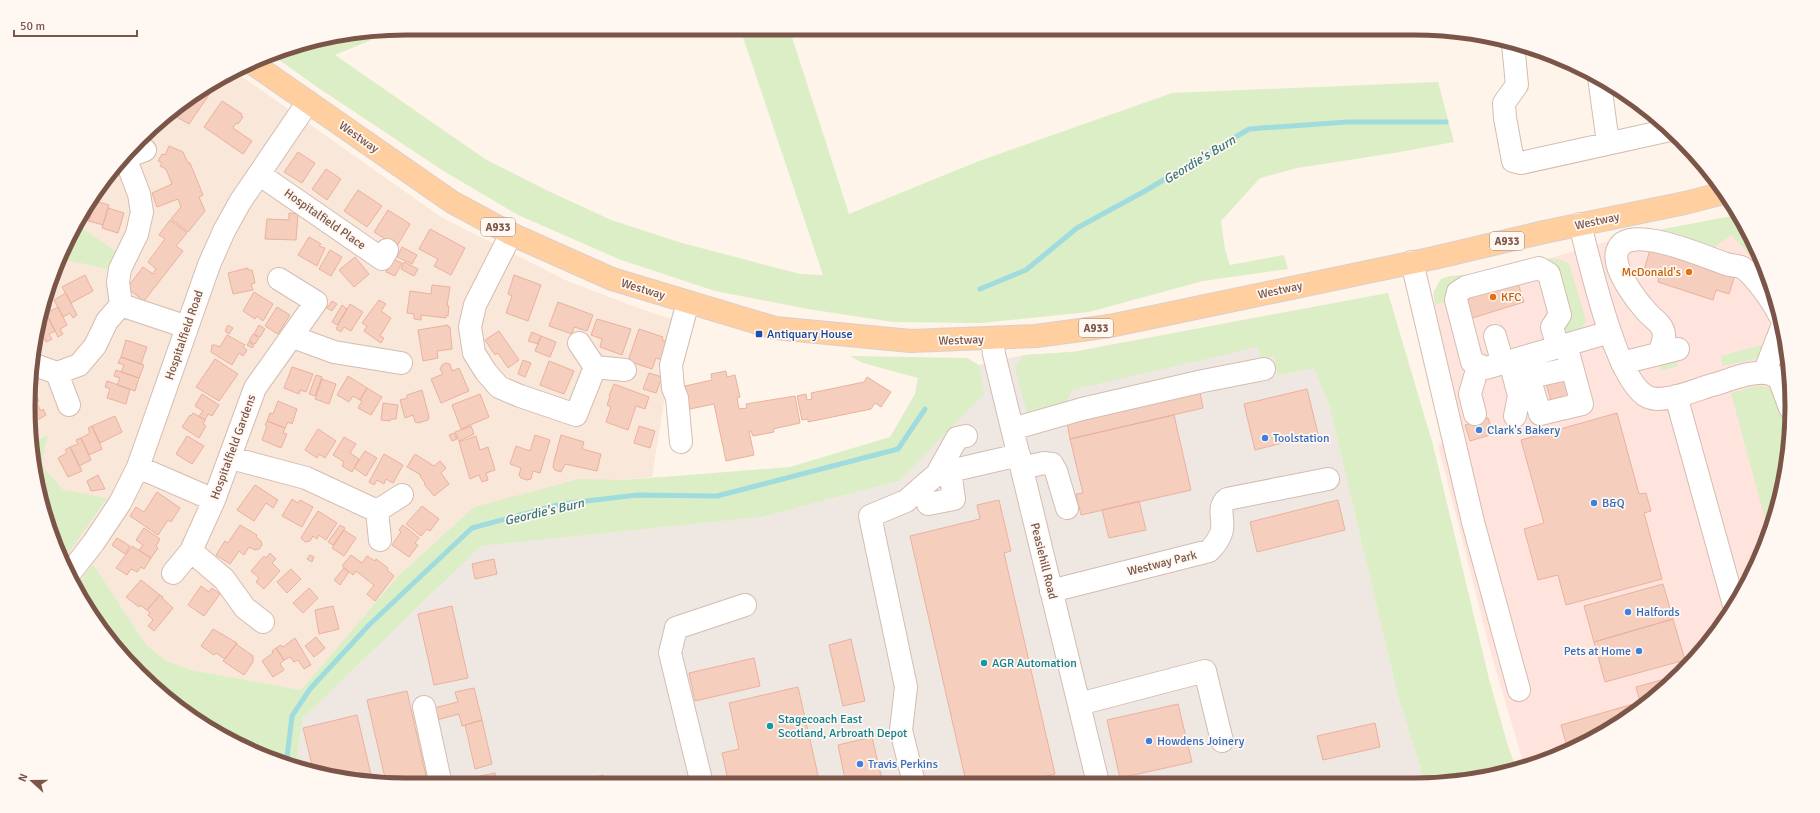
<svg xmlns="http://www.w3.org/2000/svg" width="1820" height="813" font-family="Signika,sans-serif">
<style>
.residential{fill:#f9e7da}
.commercial{fill:#ffe3dd}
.industrial{fill:#efe7e2}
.green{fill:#dbeec6}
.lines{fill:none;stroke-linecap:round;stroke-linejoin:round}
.stream{stroke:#a0dcdd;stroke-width:5}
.building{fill:#f6cebe;stroke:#eab19d}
.minor-casing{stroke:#d5bcb0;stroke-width:24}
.major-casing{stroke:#dacfcc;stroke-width:24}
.minor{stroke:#fff;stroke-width:22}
.major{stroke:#ffcfa0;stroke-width:22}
.food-dot{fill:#e8710a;stroke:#fff8f2;stroke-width:1.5}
.transit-dot{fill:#1a4fb4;stroke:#fff8f2;stroke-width:1.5}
.shop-dot{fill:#3f7fe0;stroke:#fff8f2;stroke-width:1.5}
.culture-dot{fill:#0f9aa8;stroke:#fff8f2;stroke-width:1.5}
.labels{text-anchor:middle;stroke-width:3.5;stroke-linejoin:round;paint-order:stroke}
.shield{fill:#fff8f2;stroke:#a3867c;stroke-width:1}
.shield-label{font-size:11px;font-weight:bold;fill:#7c5549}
.street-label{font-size:12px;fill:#7c5549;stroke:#fff8f2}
.food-label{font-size:12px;fill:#c56008;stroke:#fff8f2;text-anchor:end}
.transit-label{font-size:12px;fill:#164399;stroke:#fff8f2;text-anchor:start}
.shop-label{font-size:12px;fill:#366cbe;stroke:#fff8f2;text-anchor:start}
.culture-label{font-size:12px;fill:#0d838f;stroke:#fff8f2;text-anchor:start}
.water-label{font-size:13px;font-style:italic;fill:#38787b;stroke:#fff8f2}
.rim{fill:none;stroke:#7c5549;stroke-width:5}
</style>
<rect width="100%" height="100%" fill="#fef4ea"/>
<!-- residential -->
<path class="residential" d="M 234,71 L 441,217 L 565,280 L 641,309 L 677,321 L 652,477 L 624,480 L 474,507 L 399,575 L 301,690 L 191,670 L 167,661 L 147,646 L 93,564 L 76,588 L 33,461 L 28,406 L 35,333 L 79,217 L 157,122 L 217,79 Z"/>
<!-- commercial -->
<path class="commercial" d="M 1738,215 L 1753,239 L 1779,309 L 1791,382 L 1789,456 L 1772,528 L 1728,617 L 1644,707 L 1559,756 L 1524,765 L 1492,657 L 1438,444 L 1464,439 L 1445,356 L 1433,296 L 1434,291 L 1441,279 L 1449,276 L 1496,273 L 1527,266 L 1551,258 L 1626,236 Z"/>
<!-- industrial -->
<path class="industrial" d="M 1291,311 L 1329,404 L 1398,696 L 1425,782 L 407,785 L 295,767 L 303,718 L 481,546 L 761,517 L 899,481 L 983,394 L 979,365 L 1024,355 L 1073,352 Z"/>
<!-- green -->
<path class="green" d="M 740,28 L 789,28 L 849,214 L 979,161 L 1172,93 L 1438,82 L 1454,142 L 1394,153 L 1297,168 L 1260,178 L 1221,221 L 1225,250 L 1230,265 L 1284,255 L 1288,269 L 1203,281 L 1089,312 L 981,323 L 893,322 L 808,309 L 715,291 L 621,260 L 518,215 L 442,170 L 317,87 L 271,54 L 285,48 L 395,30 L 335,55 L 485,159 L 544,189 L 611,220 L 682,243 L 800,274 L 823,275 Z
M 1738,215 L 1753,239 L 1767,277 L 1763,272 L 1763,269 L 1731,235 L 1706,254 L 1608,247 L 1611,241 L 1626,236 Z
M 81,228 L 116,251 L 107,269 L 63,259 L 74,229 Z
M 1551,258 L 1563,260 L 1569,264 L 1585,317 L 1586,321 L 1581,329 L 1564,333 L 1562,327 L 1570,316 L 1571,310 L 1562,281 L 1550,271 L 1435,305 L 1434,291 L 1441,279 C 1459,273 1478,275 1497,272 C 1516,269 1533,264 1551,258 Z
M 1388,293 L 1433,445 L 1489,679 L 1508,746 L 1516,767 L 1463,782 L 1425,782 L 1398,696 L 1329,404 L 1314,368 L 1278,375 L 1274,356 L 1261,359 L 1258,347 L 1071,390 L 1066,406 L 1028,416 L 1015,367 L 1024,355 L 1073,352 Z
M 1777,324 L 1764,357 L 1723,366 L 1721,356 L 1769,343 L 1768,328 Z
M 1784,340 L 1790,374 L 1786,367 L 1777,360 Z
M 1675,355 L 1678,366 L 1661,371 L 1658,360 Z
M 850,356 L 967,358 L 979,365 L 984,394 L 899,481 L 761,517 L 481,546 L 303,718 L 295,767 L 285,765 L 176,707 L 122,656 L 79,596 L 76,588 L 93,564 L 147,646 L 167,661 L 191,670 L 301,690 L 399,575 L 474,507 L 579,479 L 624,480 L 790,467 L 890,437 L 915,394 L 918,378 L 863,363 Z
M 1757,386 L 1770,387 L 1775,390 L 1789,435 L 1789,456 L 1772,528 L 1769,534 L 1731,393 Z
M 48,435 L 41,465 L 63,490 L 107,498 L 65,558 L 35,480 L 32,443 Z"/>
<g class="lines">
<!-- stream -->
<path class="stream" d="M 980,289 L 1026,270 L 1077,228 L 1145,191 L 1249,129 L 1347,122 L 1446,122
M 286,765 L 292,716 L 310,689 L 369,625 L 472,528 L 561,504 L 637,495 L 717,496 L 898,449 L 925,409"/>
</g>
<!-- building -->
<path class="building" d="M 208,85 L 213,89 L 189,124 L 175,116 L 185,102 Z
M 222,101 L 242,114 L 241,116 L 243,117 L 238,124 L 236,123 L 233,128 L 252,141 L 243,154 L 204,127 Z
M 169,146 L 183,152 L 188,163 L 190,163 L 203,195 L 199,197 L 205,211 L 188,232 L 171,219 L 181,207 L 178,199 L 157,207 L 152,193 L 172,184 L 166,169 L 160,166 L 162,163 L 158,161 L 162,154 L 165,155 Z
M 298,152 L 315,163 L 302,183 L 284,172 Z
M 326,169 L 341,179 L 327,200 L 312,189 Z
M 358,190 L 382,206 L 367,227 L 344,211 Z
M 93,200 L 95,201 L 89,221 L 79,217 Z
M 95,201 L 109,205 L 103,225 L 89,221 Z
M 108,208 L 124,213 L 118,233 L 102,228 Z
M 388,210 L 410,224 L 397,246 L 374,232 Z
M 289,213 L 298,214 L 296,240 L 265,239 L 267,219 L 289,220 Z
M 170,220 L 187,233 L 176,246 L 183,251 L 144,301 L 127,288 L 143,267 L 153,274 L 156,269 L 148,262 L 165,239 L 159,235 Z
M 430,229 L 465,248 L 451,275 L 434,266 L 438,259 L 419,249 Z
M 309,237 L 321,244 L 319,246 L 325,248 L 317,266 L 298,255 Z
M 402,247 L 417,255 L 412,264 L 397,257 Z
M 330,250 L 342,257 L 331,276 L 319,269 Z
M 1650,250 L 1736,272 L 1729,294 L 1716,290 L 1713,300 L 1658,282 L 1659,278 L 1643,273 Z
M 355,257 L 369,274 L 354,287 L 339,270 Z
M 393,259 L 402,263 L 395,276 L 386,272 Z
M 404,262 L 418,269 L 414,276 L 401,269 Z
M 248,268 L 248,270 L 252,270 L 255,283 L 251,284 L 253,290 L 233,294 L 228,273 Z
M 85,275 L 93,291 L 71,303 L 62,287 Z
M 514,275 L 541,285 L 528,321 L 506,313 L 512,296 L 508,294 Z
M 1516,277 L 1524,302 L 1466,320 L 1467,292 Z
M 432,285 L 450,287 L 447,306 L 449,306 L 448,316 L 446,315 L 446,318 L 421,315 L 421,320 L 414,319 L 414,314 L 407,313 L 410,291 L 431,294 Z
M 254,292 L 273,304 L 263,321 L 257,316 L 255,319 L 243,311 Z
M 66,293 L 77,315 L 73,318 L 70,313 L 63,317 L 54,300 Z
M 379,300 L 386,304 L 381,311 L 391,318 L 380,336 L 384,338 L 381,343 L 364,331 L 367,326 L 362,323 Z
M 332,301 L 337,304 L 332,311 L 327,308 Z
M 558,302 L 593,315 L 587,331 L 574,327 L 572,334 L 549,326 Z
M 350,304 L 363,312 L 351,331 L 344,327 L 341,332 L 336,329 Z
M 342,305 L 347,309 L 337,325 L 332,322 Z
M 58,307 L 67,325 L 60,329 L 63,334 L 58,337 L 46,313 Z
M 277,307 L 290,315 L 278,334 L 265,326 Z
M 46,313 L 55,331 L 49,334 L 52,339 L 46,342 L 38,326 L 42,315 Z
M 597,319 L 631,329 L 622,355 L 600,347 L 602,339 L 591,335 Z
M 228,325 L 233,328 L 229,334 L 225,331 Z
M 259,325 L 265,329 L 260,337 L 254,334 Z
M 448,325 L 448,327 L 450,327 L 452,349 L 437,351 L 438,358 L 423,361 L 418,330 Z
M 639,329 L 663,337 L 662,340 L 670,343 L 664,361 L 656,358 L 652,369 L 628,361 Z
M 499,331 L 519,360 L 508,368 L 498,353 L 495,355 L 485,340 Z
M 532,332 L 541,336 L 538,344 L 528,341 Z
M 253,334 L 259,338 L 255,344 L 249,341 Z
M 227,335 L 245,345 L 243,347 L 247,350 L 243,356 L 239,353 L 232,365 L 211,352 L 212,345 L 215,345 L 220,347 Z
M 541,336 L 556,342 L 550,357 L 535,351 Z
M 126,340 L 147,347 L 141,364 L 121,357 Z
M 249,342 L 254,345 L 252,348 L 247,345 Z
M 121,357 L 144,365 L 139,378 L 121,372 L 124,365 L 118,363 Z
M 215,359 L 238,374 L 219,401 L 196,387 Z
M 523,360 L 531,363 L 525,377 L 518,374 Z
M 549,361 L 574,371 L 564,394 L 540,385 Z
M 446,363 L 450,364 L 452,371 L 459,368 L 469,391 L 441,403 L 431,379 L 443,374 L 440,369 L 442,365 Z
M 292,367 L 313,374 L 306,392 L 300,390 L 299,394 L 284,388 Z
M 116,370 L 139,378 L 135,391 L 117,385 L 120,378 L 114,376 Z
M 726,371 L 727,377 L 735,375 L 740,397 L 737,398 L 739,409 L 747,408 L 746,404 L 795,396 L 800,423 L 773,429 L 774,432 L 753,436 L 751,431 L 749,431 L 754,455 L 726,461 L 714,404 L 690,409 L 685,386 L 712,380 L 711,374 Z
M 649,373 L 662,377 L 656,393 L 643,389 Z
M 316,375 L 322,377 L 315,396 L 309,394 Z
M 1564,375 L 1574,410 L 1555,415 L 1545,380 Z
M 348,376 L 367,388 L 360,400 L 353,396 L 349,402 L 337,395 Z
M 867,377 L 891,392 L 881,407 L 875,403 L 871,409 L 808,422 L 808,419 L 802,420 L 797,396 L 806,394 L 807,400 L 812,399 L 811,393 L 864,382 Z
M 322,379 L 336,384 L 329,404 L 315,399 Z
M 107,381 L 130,389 L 126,404 L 107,398 L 110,389 L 105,387 Z
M 614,384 L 649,397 L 645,409 L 636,406 L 628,430 L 606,422 L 611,407 L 607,405 L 610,396 L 609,396 Z
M 367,388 L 382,397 L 371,415 L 358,408 L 362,401 L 360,400 Z
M 1307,389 L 1318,434 L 1255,450 L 1244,404 Z
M 422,390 L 429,417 L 428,420 L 418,423 L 415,422 L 413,415 L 405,418 L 400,400 L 407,398 L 407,395 Z
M 30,391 L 32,397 L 36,395 L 39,401 L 28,407 Z
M 1200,392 L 1203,408 L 1070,439 L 1067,422 Z
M 202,394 L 219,405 L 212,416 L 208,414 L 205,420 L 199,416 L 203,411 L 195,406 Z
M 480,394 L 489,417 L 461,429 L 452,405 Z
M 278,401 L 297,409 L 292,424 L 288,422 L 285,428 L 267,421 L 270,413 L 273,414 Z
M 36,402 L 41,411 L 43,409 L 46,415 L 30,424 L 28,407 Z
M 383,403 L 398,405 L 396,419 L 391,419 L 390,421 L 381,420 Z
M 193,413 L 205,420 L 203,424 L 206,426 L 199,438 L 182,427 L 190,415 L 191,416 Z
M 1617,413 L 1639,494 L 1646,493 L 1651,511 L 1644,513 L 1662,579 L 1566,605 L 1558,575 L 1538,580 L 1524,529 L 1544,523 L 1521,440 Z
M 1174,415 L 1191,490 L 1081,515 L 1076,494 L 1083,493 L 1070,439 Z
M 115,416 L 122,432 L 100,443 L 92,426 Z
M 1488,418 L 1493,434 L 1470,441 L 1465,425 Z
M 267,421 L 285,428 L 283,433 L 287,434 L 281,448 L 262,440 L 267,426 L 265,425 Z
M 92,426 L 102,449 L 89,455 L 81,438 L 90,433 L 88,428 Z
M 471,426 L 474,434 L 459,441 L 455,432 Z
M 639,426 L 655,431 L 650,448 L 634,443 Z
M 318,429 L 336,441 L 325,458 L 319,454 L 317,458 L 305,450 Z
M 454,433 L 457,439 L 452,441 L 449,435 Z
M 535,435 L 550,440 L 540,473 L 533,471 L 531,479 L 527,480 L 521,478 L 519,475 L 521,468 L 510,464 L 516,446 L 530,451 Z
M 561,435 L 584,442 L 582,449 L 601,454 L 597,471 L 565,464 L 561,472 L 555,470 L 553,467 L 554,461 Z
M 187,436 L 204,446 L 192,464 L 176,454 Z
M 476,436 L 480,450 L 488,447 L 495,470 L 486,473 L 488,480 L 482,482 L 479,475 L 470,479 L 459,442 Z
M 344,437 L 356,444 L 350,453 L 359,459 L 352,472 L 342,466 L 344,462 L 333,455 Z
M 81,438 L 91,460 L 79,466 L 70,447 L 78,444 L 76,440 Z
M 70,447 L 82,471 L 68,477 L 58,458 L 67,453 L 65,450 Z
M 365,451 L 377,458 L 366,476 L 354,468 Z
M 384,454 L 403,465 L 393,483 L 386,479 L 384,484 L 377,480 L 374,485 L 369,482 Z
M 415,454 L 434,466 L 440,461 L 446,468 L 441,473 L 449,484 L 434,496 L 424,484 L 425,483 L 420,476 L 421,475 L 407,467 Z
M 98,475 L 105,489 L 91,491 L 87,481 Z
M 255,485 L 278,500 L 273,508 L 266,503 L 254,521 L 237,510 Z
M 157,492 L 180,508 L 171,522 L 168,520 L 158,535 L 130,516 L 136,507 L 144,512 Z
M 292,499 L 298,503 L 300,500 L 313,507 L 302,527 L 282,516 Z
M 999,500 L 1011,551 L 1004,553 L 1055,774 L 1016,783 L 936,783 L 965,777 L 910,536 L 980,519 L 977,505 Z
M 1338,500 L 1345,530 L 1257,552 L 1250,522 Z
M 1139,501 L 1146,530 L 1109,538 L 1102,510 Z
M 422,506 L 439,519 L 430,531 L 427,529 L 421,536 L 406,524 Z
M 318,511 L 337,523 L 326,540 L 319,535 L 317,539 L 313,536 L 310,541 L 305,542 L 301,538 L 302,536 Z
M 240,525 L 257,535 L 256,537 L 261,541 L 262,545 L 259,549 L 255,550 L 249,547 L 244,555 L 239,551 L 230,564 L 216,555 L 225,541 L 228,543 Z
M 340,525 L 345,528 L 333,545 L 328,542 Z
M 403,525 L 419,538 L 415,543 L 418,545 L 409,557 L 392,545 L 401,532 L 399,530 Z
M 144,528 L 160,539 L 156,546 L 158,548 L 151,558 L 139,550 L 143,545 L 136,540 Z
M 344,530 L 356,538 L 344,556 L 332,548 Z
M 117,538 L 130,546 L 125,554 L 112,545 Z
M 132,546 L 151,558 L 144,569 L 141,567 L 137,572 L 131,569 L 127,575 L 116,568 Z
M 270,553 L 276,559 L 272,563 L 280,571 L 264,589 L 256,582 L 259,578 L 251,571 L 264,556 L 266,558 Z
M 310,555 L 314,557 L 312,562 L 307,559 Z
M 351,555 L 362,563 L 367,556 L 375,561 L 376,559 L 388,568 L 387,570 L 394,576 L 375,601 L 367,594 L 374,585 L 356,571 L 353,575 L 342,566 Z
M 494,559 L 497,574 L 475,579 L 472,564 Z
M 344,568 L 349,572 L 340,585 L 334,580 Z
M 291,569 L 301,579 L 287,593 L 277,582 Z
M 141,580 L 160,595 L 147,610 L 140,605 L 139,607 L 126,597 Z
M 1663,584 L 1673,619 L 1594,642 L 1584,606 Z
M 201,586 L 209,592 L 212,588 L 220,594 L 204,616 L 188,605 Z
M 309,588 L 318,598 L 303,613 L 293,603 Z
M 160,595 L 163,597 L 162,598 L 173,608 L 154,631 L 148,626 L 153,620 L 148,615 L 150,613 L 147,610 Z
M 333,606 L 339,629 L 319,634 L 315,610 Z
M 452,606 L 468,678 L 434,685 L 418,614 Z
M 1673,619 L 1685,660 L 1605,682 L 1594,642 Z
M 213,629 L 237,643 L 225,659 L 216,653 L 214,655 L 201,646 Z
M 316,637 L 325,648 L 314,657 L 305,646 Z
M 295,638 L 311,665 L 304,669 L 298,660 L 294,662 L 290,657 L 284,660 L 276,648 L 281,645 L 283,647 Z
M 851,639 L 865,701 L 843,706 L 829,645 Z
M 236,644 L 253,656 L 253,662 L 244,675 L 223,661 Z
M 276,648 L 284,660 L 280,664 L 284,670 L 273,677 L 262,661 L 273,653 L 272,651 Z
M 754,658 L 760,686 L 695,701 L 689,673 Z
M 1672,677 L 1644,707 L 1568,750 L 1561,725 L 1640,702 L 1636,687 Z
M 798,687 L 820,784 L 729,784 L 722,753 L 739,749 L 729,703 Z
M 474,688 L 482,720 L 462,726 L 459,714 L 437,720 L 434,708 L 458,702 L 455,692 Z
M 407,691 L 426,776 L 396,783 L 386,782 L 367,700 Z
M 1178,704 L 1192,762 L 1120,778 L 1107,720 Z
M 357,715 L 372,779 L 313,769 L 303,728 Z
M 482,720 L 492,764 L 475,769 L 465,725 Z
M 1375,723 L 1380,747 L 1323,760 L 1317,736 Z
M 872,737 L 883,784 L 846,784 L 838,745 Z
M 495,773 L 498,785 L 473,785 L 471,778 Z
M 603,775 L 605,784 L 564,785 Z
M 1379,778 L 1380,782 L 1365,782 Z"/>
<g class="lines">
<defs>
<path id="minor" d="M 1513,44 L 1517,85 L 1504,103 L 1505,118 L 1513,161 L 1521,163 L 1670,130
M 1599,77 L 1608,143
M 129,156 L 145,150
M 259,174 L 382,259 L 387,250
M 1580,224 C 1589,259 1616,383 1648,397 C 1664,404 1695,390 1712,385 C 1728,381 1748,371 1765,373 C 1770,373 1775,376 1779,378 L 1790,408
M 511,234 L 475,305 L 470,327 L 474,353 L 486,372 L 499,387 L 520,396 L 576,415 L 595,367
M 1412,262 L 1473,522 L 1519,690
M 121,305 L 187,327
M 1495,336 L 1503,364
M 293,337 L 334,352 L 401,363
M 992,339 L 994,354 L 1098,783
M 579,343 L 595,367 L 625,370
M 1558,348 L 1552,327 L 1560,315 L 1549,274 L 1539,268 L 1466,287 L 1458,292 L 1456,300 L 1472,362 L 1486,368 L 1610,332
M 1659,353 C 1662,345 1666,338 1663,330 C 1660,322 1653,319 1647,312 C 1636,300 1612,268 1617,252 C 1625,220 1707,258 1726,264 C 1731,266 1738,265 1743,268 C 1756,277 1773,302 1780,316
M 1523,357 L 1540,414 L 1582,404 L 1566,345
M 1510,361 L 1519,396 L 1515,416
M 1622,363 L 1678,349
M 32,364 L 57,373 L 79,365 L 95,346 L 107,321 L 121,305 L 118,282 L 120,269 L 137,234 L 142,212 L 139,194 L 126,160
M 57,373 L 69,405
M 1764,373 L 1782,327
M 1530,377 L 1572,368
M 1676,396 L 1734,605
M 1475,414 L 1470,394 L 1478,366
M 1012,429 L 1082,409 L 1203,381 L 1264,369
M 681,442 L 677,398 L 673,388 L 671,365 L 688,302
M 231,458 L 306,478 L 377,511
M 138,467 L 214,500
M 1022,468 L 1044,463 L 1052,464 L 1056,471 L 1067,508
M 937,474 L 957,438 L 966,436
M 928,504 L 954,499 L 950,471
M 380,540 L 377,511 L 402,495
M 191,551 L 224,579 L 245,608 L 263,622
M 70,573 L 94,542 L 120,503 L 138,467 L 209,265 L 224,231 L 240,202 L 308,102
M 173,573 L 191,551 L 214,500 L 255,388 L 316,302 L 279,279
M 1051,591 L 1209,551 C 1215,545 1220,539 1222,530 C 1224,519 1217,507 1227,499 L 1328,479
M 1079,704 L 1205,671 L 1222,741
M 424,707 L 441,785
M 914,783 L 901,730 L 906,687 L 870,516 L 906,501 L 937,474 L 1019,455
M 702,784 L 670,653 L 676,628 L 745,605"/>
<path id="major" d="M 252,63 L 452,202 L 511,234 L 612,279 L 775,328 L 911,341 L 1036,336 L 1110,326 L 1434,258 L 1544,232 L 1685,203 L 1724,193"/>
</defs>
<!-- minor casing -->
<use href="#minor" class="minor-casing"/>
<!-- major casing -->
<use href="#major" class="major-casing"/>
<!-- minor -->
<use href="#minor" class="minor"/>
<!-- major -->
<use href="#major" class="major"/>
</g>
<!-- markers -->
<g class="food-dot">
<circle cx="1689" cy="272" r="4"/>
<circle cx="1493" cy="297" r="4"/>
</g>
<rect class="transit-dot" x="755" y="330" width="8" height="8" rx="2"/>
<g class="shop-dot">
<circle cx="1479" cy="430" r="4"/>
<circle cx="1265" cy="438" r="4"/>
<circle cx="1594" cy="503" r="4"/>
<circle cx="1628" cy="612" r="4"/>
<circle cx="1639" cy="651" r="4"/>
<circle cx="1149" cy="741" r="4"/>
<circle cx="860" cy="764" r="4"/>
</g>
<g class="culture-dot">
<circle cx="984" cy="663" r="4"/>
<circle cx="770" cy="726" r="4"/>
</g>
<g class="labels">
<!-- shield labels -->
<g class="shield">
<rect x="481" y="218" width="34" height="18" rx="3"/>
<rect x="1490" y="232" width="34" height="18" rx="3"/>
<rect x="1079" y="319" width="34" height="18" rx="3"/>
</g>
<g class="shield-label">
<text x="498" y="231">A933</text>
<text x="1507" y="245">A933</text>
<text x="1096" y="332">A933</text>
</g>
<!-- street labels -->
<g class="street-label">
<text transform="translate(359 137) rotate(35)" y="4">Westway</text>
<text transform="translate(325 219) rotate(35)" y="4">Hospitalfield Place</text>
<text transform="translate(1597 221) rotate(-12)" y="4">Westway</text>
<text transform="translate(643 289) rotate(17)" y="4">Westway</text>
<text transform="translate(1280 290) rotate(-12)" y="4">Westway</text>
<text transform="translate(184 335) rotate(-71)" y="4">Hospitalfield Road</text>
<text transform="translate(961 340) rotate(-2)" y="4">Westway</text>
<text transform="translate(233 447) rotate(-70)" y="4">Hospitalfield Gardens</text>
<text transform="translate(1044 561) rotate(76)" y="4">Peasiehill Road</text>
<text transform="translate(1162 563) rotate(-14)" y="4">Westway Park</text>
</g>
<!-- food labels -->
<g class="food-label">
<text x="1681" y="276">McDonald's</text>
<text x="1501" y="301" text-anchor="start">KFC</text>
</g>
<!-- transit labels -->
<g class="transit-label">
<text x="767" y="338">Antiquary House</text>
</g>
<!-- shop labels -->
<g class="shop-label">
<text x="1487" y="434">Clark's Bakery</text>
<text x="1273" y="442">Toolstation</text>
<text x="1602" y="507">B&amp;Q</text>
<text x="1636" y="616">Halfords</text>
<text x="1631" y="655" text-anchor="end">Pets at Home</text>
<text x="1157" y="745">Howdens Joinery</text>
<text x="868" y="768">Travis Perkins</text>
</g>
<!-- culture labels -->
<g class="culture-label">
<text x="992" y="667">AGR Automation</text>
<text x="778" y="723">Stagecoach East<tspan x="778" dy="14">Scotland, Arbroath Depot</tspan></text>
</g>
<!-- water labels -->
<g class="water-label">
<text transform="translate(1199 159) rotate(-31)" y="5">Geordie's Burn</text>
<text transform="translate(544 511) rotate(-13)" y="5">Geordie's Burn</text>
</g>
</g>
<!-- crop -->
<path d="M0 0H1820V813H0ZM406 35H1414A371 371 0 0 1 1785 406V407A371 371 0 0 1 1414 778H406A371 371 0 0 1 35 407V406A371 371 0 0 1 406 35Z" fill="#fff8f2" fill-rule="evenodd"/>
<path class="rim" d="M406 35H1414A371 371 0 0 1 1785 406V407A371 371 0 0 1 1414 778H406A371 371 0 0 1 35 407V406A371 371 0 0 1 406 35Z"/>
<!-- north arrow -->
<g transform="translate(32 781) rotate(291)" stroke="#fff8f2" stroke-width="3" paint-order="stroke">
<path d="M0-3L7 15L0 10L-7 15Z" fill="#7c5549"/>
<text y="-6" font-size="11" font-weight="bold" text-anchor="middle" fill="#7c5549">N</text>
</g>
<!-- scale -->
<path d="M14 30v6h123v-6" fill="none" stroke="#7c5549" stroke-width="2"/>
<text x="20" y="30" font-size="12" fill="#7c5549" stroke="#fff8f2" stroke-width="3" paint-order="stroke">50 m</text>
</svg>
